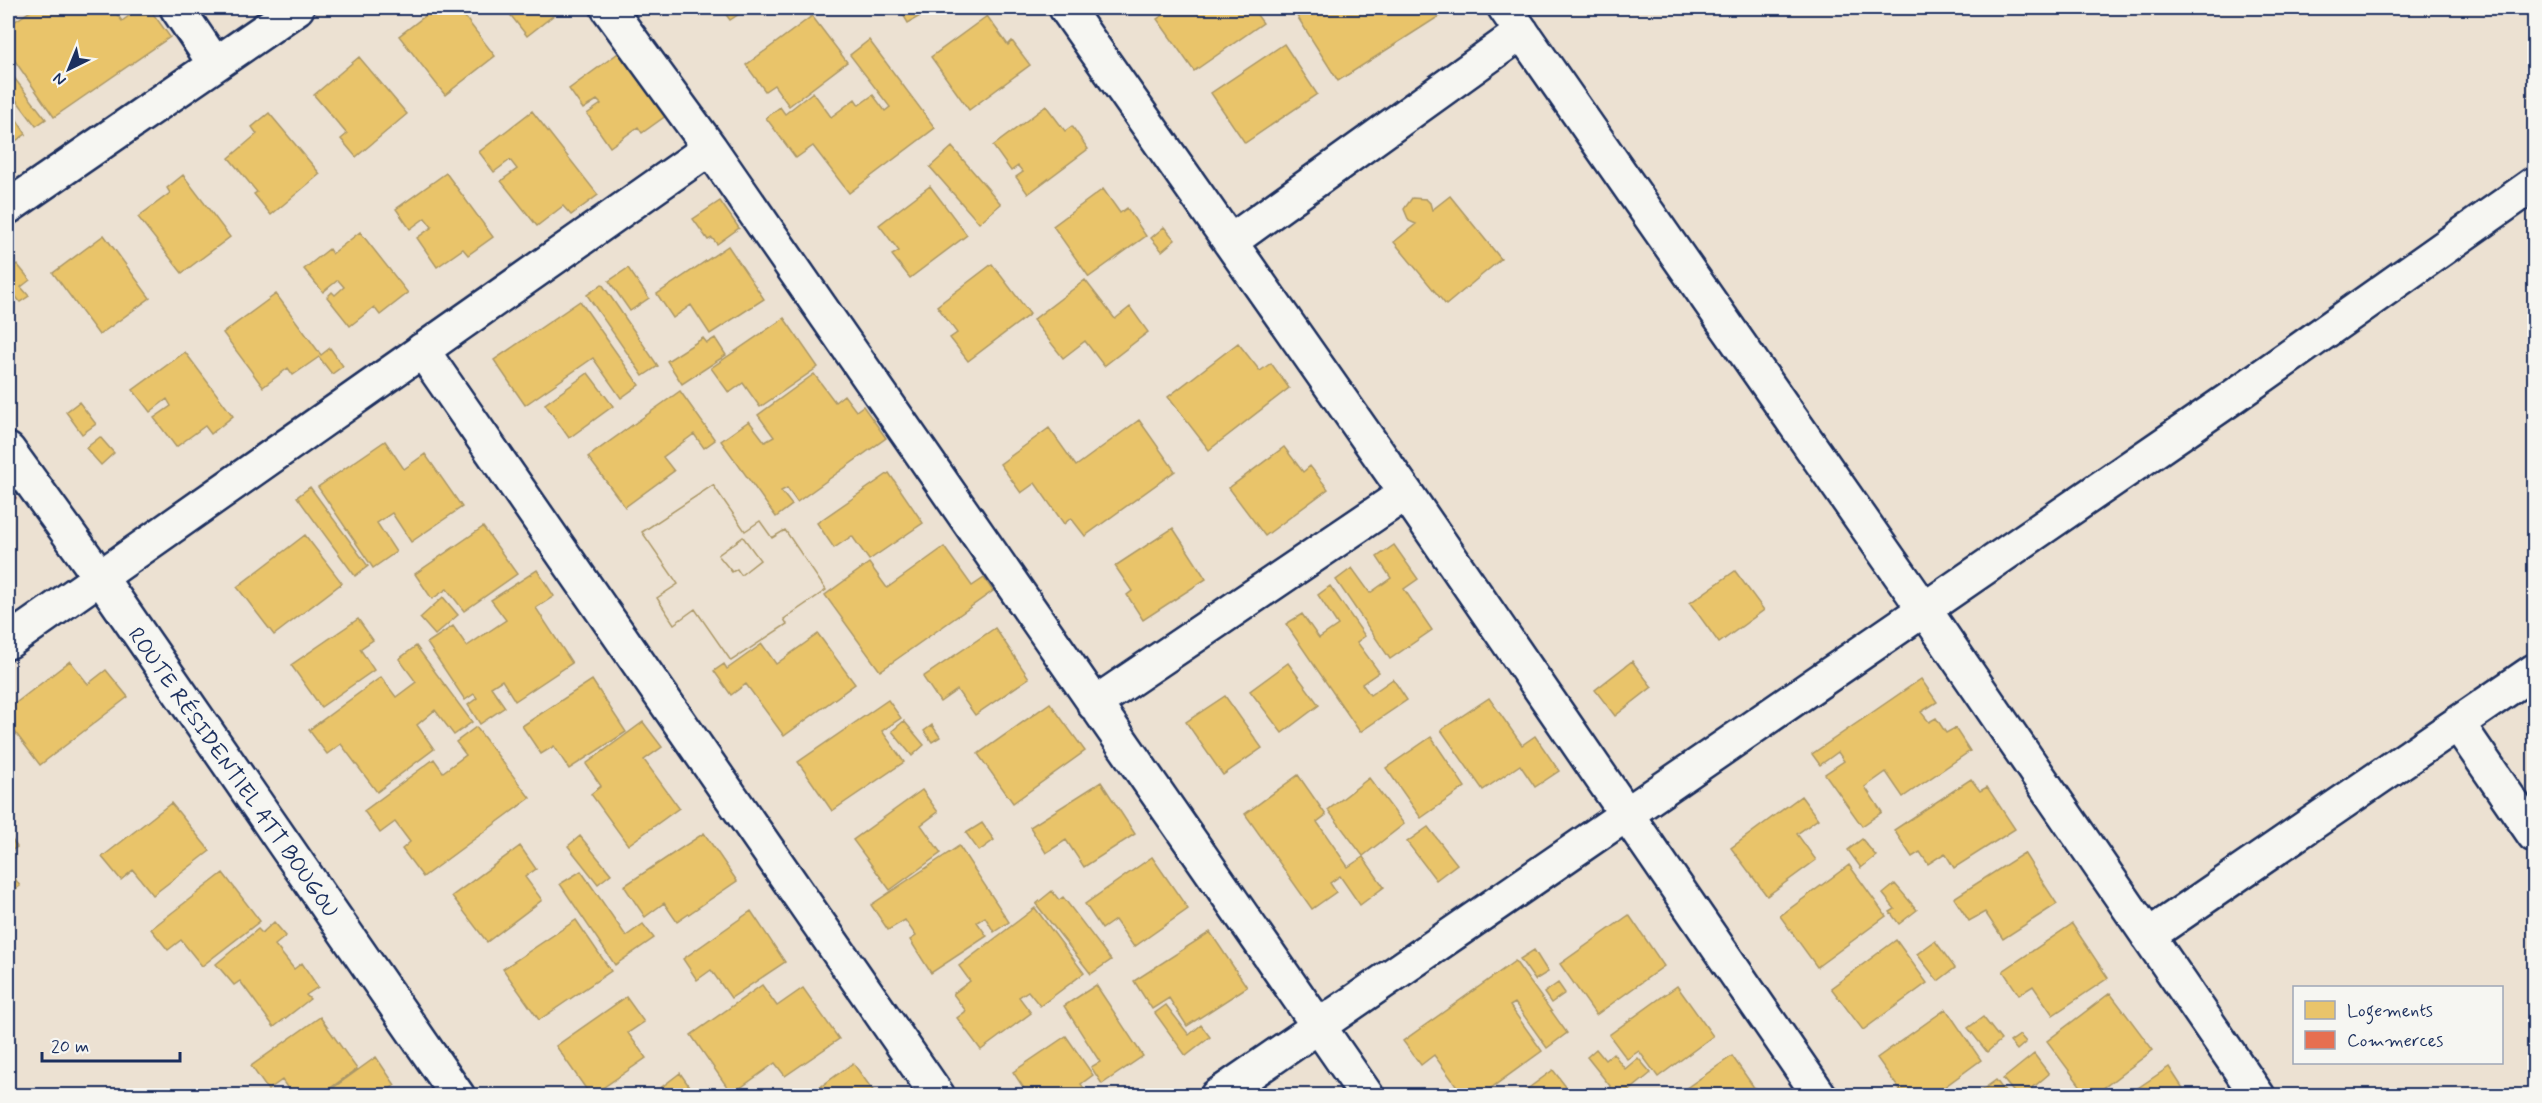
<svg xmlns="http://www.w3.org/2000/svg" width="2542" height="1103" font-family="Mynerve,sans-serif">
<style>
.homes{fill:#e9c46a;stroke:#ab9766;stroke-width:1.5;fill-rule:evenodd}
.shops{fill:#e76f51;stroke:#aa5c55;stroke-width:1.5}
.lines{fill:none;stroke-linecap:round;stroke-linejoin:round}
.street-casing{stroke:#1b2f5e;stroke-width:38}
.secondary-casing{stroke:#1b2f5e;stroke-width:38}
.street{stroke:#f6f6f2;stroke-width:33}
.secondary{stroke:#f6f6f2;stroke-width:33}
.labels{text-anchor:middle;stroke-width:6;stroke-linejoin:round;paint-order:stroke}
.street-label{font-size:22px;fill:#1b2f5e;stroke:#f6f6f2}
</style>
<rect width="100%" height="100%" fill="#ece1d2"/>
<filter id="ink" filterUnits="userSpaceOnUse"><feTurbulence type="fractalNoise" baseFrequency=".0167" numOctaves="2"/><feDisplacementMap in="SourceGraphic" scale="12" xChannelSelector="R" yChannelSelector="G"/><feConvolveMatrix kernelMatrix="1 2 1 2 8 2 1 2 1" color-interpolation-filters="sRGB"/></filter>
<g filter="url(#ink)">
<!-- homes -->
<path class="homes" d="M 35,8 L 112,8 L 122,21 L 140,8 L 149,8 L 170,37 L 54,117 L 8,51 L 8,26 Z
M 427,8 L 458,8 L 495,56 L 445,95 L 399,36 L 430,12 Z
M 505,8 L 563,8 L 527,36 Z
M 721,8 L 748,8 L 730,20 Z
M 899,8 L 934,8 L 908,23 Z
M 1174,8 L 1252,8 L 1263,23 L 1194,71 L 1157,19 Z
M 1302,8 L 1452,8 L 1338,81 L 1295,13 Z
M 812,16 L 847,62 L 789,106 L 774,85 L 765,91 L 746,65 Z
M 987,16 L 1008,45 L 1012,41 L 1030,65 L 969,110 L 931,57 Z
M 869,40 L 935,128 L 849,193 L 813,146 L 796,158 L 766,118 L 780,107 L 785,114 L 813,92 L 831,117 L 855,99 L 859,105 L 873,95 L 885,111 L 890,107 L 850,55 Z
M 1284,44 L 1317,94 L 1245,143 L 1211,93 Z
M 621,51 L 667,115 L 642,133 L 638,127 L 610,147 L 587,114 L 601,104 L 597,100 L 583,109 L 569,89 Z
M 359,57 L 407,114 L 356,157 L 341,139 L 347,134 L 314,95 Z
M 8,70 L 46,119 L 36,126 L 8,89 Z
M 8,106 L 26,134 L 8,146 Z
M 1046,106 L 1065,131 L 1072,126 L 1088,149 L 1028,194 L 1016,177 L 1023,172 L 1018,166 L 1011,171 L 993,146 Z
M 532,111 L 598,195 L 571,215 L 563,206 L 537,226 L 501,181 L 517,169 L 510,160 L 494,172 L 479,152 Z
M 269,113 L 320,174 L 271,215 L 254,194 L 257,192 L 229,158 L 257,134 L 252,127 Z
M 952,147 L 1001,204 L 979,223 L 930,167 Z
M 446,173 L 493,237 L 468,255 L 463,249 L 437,267 L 417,238 L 432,227 L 425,218 L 410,229 L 396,209 Z
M 183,175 L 230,237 L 182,273 L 138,217 L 170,193 L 167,188 Z
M 930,186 L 967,235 L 910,278 L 892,255 L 899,251 L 879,225 Z
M 1103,189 L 1120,213 L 1127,208 L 1146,236 L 1089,277 L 1053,226 Z
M 1450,196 L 1501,259 L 1446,305 L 1394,242 L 1416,224 L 1409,221 L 1404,209 L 1412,198 L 1426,199 L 1430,203 L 1432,210 Z
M 720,201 L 739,228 L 717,244 L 712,238 L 708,240 L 693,219 Z
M 1164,227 L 1175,240 L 1162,251 L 1151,238 Z
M 360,232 L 408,293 L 380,315 L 374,307 L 350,326 L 327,297 L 332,292 L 335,295 L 344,287 L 338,280 L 323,292 L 304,269 L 329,249 L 332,254 Z
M 104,235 L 150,298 L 99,335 L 53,273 Z
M 728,246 L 764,299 L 710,334 L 691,305 L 673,318 L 657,294 Z
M 17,264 L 30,280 L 21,287 L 29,296 L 20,302 L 8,286 L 8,271 Z
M 992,264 L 1030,314 L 968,361 L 950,338 L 957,333 L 937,306 Z
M 628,268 L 649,298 L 630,311 L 609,281 Z
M 1085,280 L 1115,319 L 1130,307 L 1148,332 L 1104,366 L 1085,341 L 1063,358 L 1033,320 Z
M 602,284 L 658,366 L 643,376 L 587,295 Z
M 276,294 L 321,355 L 330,348 L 343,366 L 332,374 L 319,357 L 293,375 L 288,368 L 263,387 L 223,333 Z
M 580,301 L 639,385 L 621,398 L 593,358 L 525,405 L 494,360 Z
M 784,318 L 818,367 L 760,407 L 743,383 L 729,393 L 711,368 Z
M 703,338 L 707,343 L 715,338 L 726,355 L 682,384 L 667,361 Z
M 1238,343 L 1260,371 L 1271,363 L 1289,388 L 1209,450 L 1168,397 Z
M 185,352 L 233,416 L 211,434 L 205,426 L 176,447 L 154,418 L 171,406 L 167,399 L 150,412 L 133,390 Z
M 588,373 L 613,406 L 569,438 L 545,404 Z
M 814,374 L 835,402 L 844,395 L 856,411 L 863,406 L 886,438 L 797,502 L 787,488 L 781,491 L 792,505 L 776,517 L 721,441 L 749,421 L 765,442 L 774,437 L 758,415 Z
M 680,391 L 715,440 L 704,448 L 694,434 L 663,457 L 674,471 L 625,507 L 588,457 Z
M 79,402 L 96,424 L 82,434 L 66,412 Z
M 1139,420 L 1175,471 L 1085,536 L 1071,518 L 1064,524 L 1035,483 L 1021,493 L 1000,464 L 1049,428 L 1076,466 Z
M 100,437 L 114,453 L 101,465 L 86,448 Z
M 385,441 L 404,469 L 425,454 L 462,507 L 411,542 L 392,513 L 377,523 L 396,552 L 373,568 L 318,487 Z
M 1284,447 L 1303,472 L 1310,466 L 1328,489 L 1265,536 L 1229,488 Z
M 889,473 L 923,523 L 869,560 L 852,536 L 834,548 L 817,523 Z
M 713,485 L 745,531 L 760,521 L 772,538 L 785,530 L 826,590 L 784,619 L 787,624 L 731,661 L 695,609 L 674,624 L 657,598 L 678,584 L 642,532 ZM 743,537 L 760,560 L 741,575 L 737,569 L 732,572 L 718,555 Z
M 713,485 L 745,531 L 760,521 L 772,538 L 785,530 L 826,590 L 784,619 L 787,624 L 731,661 L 695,609 L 674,624 L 657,598 L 678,584 L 642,532 ZM 743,537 L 760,560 L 741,575 L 737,569 L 732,572 L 718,555 Z
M 310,487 L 368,566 L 355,576 L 297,497 Z
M 483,527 L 517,574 L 464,611 L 447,589 L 432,599 L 415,574 Z
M 1173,528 L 1206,579 L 1143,620 L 1127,595 L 1132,591 L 1115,566 Z
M 305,535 L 342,583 L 274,635 L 237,587 Z
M 1394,545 L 1418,579 L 1404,589 L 1432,630 L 1390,659 L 1336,580 L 1352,568 L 1370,593 L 1391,578 L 1377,557 Z
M 944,547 L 972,586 L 984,578 L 993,591 L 880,671 L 825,595 L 869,563 L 887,588 Z
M 537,570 L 554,596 L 536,608 L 572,663 L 515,701 L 502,680 L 491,687 L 505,707 L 480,724 L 468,705 L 477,698 L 474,694 L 465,700 L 427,643 L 453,626 L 467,646 L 506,620 L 491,600 Z
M 1735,571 L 1764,610 L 1719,643 L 1690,603 Z
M 1330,586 L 1365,636 L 1357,642 L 1379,672 L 1362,684 L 1370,695 L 1393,679 L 1407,700 L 1360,732 L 1286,624 L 1302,614 L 1319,638 L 1338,625 L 1318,595 Z
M 443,597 L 458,615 L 435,635 L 420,618 Z
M 358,619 L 373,640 L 360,649 L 374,670 L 321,707 L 291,665 Z
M 995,628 L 1029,678 L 975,715 L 957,690 L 940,702 L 923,677 Z
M 818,634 L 855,684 L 784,736 L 746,684 L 731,695 L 714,671 L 724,664 L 727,669 L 762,644 L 776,664 Z
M 416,646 L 472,722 L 454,735 L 435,710 L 417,725 L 434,749 L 377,792 L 341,744 L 327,754 L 309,730 L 381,677 L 396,697 L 416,682 L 399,659 Z
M 70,661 L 88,684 L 106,670 L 128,697 L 40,765 L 8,723 L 8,709 Z
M 1632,661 L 1652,687 L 1615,716 L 1595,690 Z
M 1288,663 L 1319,705 L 1282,733 L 1250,691 Z
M 1921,679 L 1937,702 L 1921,712 L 1929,722 L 1936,718 L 1946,733 L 1955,728 L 1970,751 L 1903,797 L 1886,772 L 1865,787 L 1882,812 L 1862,826 L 1825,774 L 1844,761 L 1838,752 L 1820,765 L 1812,754 Z
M 592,680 L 626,732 L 569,769 L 554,746 L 541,754 L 522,726 Z
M 1225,696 L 1262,748 L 1223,775 L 1186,722 Z
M 1489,698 L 1522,745 L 1535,736 L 1559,771 L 1535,787 L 1520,765 L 1483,790 L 1441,730 Z
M 888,700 L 901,718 L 882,731 L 904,762 L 832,811 L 798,762 Z
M 1050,703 L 1085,751 L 1013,803 L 978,754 Z
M 904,721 L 924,745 L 912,756 L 892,731 Z
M 643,722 L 662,747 L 644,760 L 679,808 L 628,845 L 591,794 L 601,786 L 586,764 Z
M 932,725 L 940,737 L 932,742 L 924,731 Z
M 476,727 L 530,798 L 423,877 L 402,849 L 410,842 L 395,822 L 380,833 L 364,811 L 434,759 L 443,772 L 466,755 L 456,742 Z
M 1431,737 L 1465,787 L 1421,818 L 1386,768 Z
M 1298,775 L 1326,815 L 1317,822 L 1348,867 L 1363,857 L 1384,887 L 1360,905 L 1340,876 L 1330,883 L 1336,892 L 1312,909 L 1245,814 Z
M 1369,778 L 1404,824 L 1363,856 L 1328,810 Z
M 1971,779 L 1980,791 L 1987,787 L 2015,829 L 1954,868 L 1945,853 L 1928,864 L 1920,852 L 1912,857 L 1894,830 Z
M 1101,782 L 1135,834 L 1084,867 L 1066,840 L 1046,853 L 1030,827 Z
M 922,790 L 938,812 L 921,825 L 941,853 L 890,890 L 853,840 Z
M 1801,796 L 1818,819 L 1797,834 L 1816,860 L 1767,896 L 1731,848 Z
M 171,803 L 210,851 L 153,895 L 133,870 L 121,880 L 102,857 Z
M 982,823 L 994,840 L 979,851 L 966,833 Z
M 1428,827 L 1457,864 L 1436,880 L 1407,842 Z
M 704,833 L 737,881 L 677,922 L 664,903 L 645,917 L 624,886 Z
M 8,834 L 17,847 L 8,853 Z
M 580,836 L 611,874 L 598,884 L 568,846 Z
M 1862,839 L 1876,856 L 1861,868 L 1848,850 Z
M 520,846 L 536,869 L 525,877 L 542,900 L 487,942 L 452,896 Z
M 959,846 L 1009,922 L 994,932 L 985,917 L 977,922 L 987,936 L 931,973 L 910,940 L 916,936 L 905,920 L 888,930 L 871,905 Z
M 2024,853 L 2057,904 L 2003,939 L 1985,912 L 1969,921 L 1954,898 Z
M 1152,857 L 1188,909 L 1134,947 L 1115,920 L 1102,929 L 1085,904 Z
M 1849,865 L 1886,916 L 1817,967 L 1780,916 Z
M 8,868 L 20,886 L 8,894 Z
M 581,871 L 626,936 L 643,924 L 654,938 L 615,965 L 560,884 Z
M 223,873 L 260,921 L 202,966 L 181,940 L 168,950 L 151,929 Z
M 1895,884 L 1917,910 L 1899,924 L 1890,912 L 1895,909 L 1883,894 Z
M 1052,891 L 1059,900 L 1063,897 L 1111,960 L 1091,974 L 1036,904 Z
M 1035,908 L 1084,973 L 1040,1006 L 1028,991 L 1019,997 L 1031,1013 L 981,1050 L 957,1018 L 966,1011 L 953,994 L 970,981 L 959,966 Z
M 751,911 L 785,962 L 731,998 L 711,970 L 697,980 L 683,959 Z
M 1629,915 L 1664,966 L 1596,1015 L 1560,964 Z
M 576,920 L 611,971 L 539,1020 L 503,969 Z
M 274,922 L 286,936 L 275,945 L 294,969 L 302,963 L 318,987 L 306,995 L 310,999 L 274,1027 L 240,981 L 234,985 L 216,964 L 258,929 L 262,933 Z
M 2072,924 L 2108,978 L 2053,1015 L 2033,986 L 2019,995 L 2003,971 Z
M 1210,932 L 1247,987 L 1187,1026 L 1169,998 L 1152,1009 L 1134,981 Z
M 1896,940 L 1927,983 L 1863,1030 L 1831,988 Z
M 1935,941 L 1955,968 L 1938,981 L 1917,954 Z
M 1534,950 L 1548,972 L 1535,980 L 1520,959 Z
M 1515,961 L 1567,1033 L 1547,1048 L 1515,1003 L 1510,1006 L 1542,1051 L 1480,1096 L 1464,1096 L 1434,1055 L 1421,1065 L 1403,1041 Z
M 1558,983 L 1565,993 L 1551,1003 L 1544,993 Z
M 762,985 L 777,1006 L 803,988 L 839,1039 L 785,1076 L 775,1063 L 732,1094 L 691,1035 Z
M 1096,985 L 1143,1056 L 1102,1084 L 1091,1067 L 1100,1062 L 1064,1006 Z
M 1677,986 L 1713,1036 L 1658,1077 L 1639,1051 L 1627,1059 L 1609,1035 Z
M 2110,993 L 2153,1050 L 2093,1096 L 2088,1096 L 2047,1041 Z
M 626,997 L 644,1022 L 628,1033 L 646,1058 L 591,1096 L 556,1046 Z
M 1166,1005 L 1189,1035 L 1201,1025 L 1210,1037 L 1186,1056 L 1155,1013 Z
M 1946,1009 L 1981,1060 L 1932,1096 L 1904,1096 L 1877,1058 Z
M 320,1017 L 357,1069 L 319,1096 L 293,1096 L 282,1080 L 268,1090 L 251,1066 Z
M 1983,1017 L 2001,1040 L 1987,1052 L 1968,1028 Z
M 2020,1035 L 2026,1042 L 2017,1050 L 2010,1042 Z
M 1066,1036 L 1093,1075 L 1081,1084 L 1089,1096 L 1029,1096 L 1013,1072 Z
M 1596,1049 L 1605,1060 L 1613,1053 L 1625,1069 L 1638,1058 L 1651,1073 L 1623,1096 L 1618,1096 L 1587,1057 Z
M 2034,1054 L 2049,1074 L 2029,1091 L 2032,1096 L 2017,1096 L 2003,1079 Z
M 1732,1056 L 1760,1096 L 1675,1096 Z
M 376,1057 L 395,1085 L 380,1096 L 322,1096 Z
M 853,1063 L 877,1096 L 808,1096 Z
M 2169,1067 L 2188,1096 L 2126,1096 Z
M 1553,1070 L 1570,1092 L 1566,1096 L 1518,1096 Z
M 680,1073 L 696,1096 L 650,1096 Z
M 1996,1080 L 2008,1096 L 1974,1096 Z"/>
<!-- shops -->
<path class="shops" d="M 8,487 L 16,498 L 8,505 Z"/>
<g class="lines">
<defs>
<path id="street" d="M 177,8 L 215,64
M 608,8 L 710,148 L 1367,1096
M 1066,8 L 1406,493 L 1820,1096
M 1505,8 L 1924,609 L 2258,1096
M 8,207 L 297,8
M 1230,242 L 1522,32
M 422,350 L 938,1096
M 8,642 L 710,148
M 1094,704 L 1406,493
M 2458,724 L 2534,835
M 2148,936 L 2534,671"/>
<path id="secondary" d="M 8,450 L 100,577 L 458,1096
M 1217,1096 L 2230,399 L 2534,184"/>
</defs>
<!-- street casing -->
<use href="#street" class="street-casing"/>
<!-- secondary casing -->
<use href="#secondary" class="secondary-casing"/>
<!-- street -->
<use href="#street" class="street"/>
<!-- secondary -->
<use href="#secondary" class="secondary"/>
</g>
</g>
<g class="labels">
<!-- street labels -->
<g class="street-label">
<text transform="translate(234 772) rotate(55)" y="8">ROUTE RÉSIDENTIEL ATT BOUGOU</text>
</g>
</g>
<!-- margin -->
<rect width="2542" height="1103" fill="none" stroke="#f6f6f2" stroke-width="30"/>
<rect x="15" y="15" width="2512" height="1073" fill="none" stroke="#1b2f5e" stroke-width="2" filter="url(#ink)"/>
<!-- legend -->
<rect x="2293" y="986" width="210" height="78" fill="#f6f6f2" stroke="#9ea6b7" stroke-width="1.5"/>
<rect x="2305" y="1001" width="30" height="18" fill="#e9c46a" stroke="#9ea6b7" stroke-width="1.5"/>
<text x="2347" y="1016" font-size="18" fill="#1b2f5e">Logements</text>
<rect x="2305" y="1031" width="30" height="18" fill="#e76f51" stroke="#9ea6b7" stroke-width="1.5"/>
<text x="2347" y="1046" font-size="18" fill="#1b2f5e">Commerces</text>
<!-- north arrow -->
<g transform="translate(69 69) rotate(223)" stroke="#f6f6f2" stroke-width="4.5" paint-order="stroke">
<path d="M0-4.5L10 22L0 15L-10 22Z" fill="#1b2f5e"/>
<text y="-9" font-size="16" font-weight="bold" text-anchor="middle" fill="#1b2f5e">N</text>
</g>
<!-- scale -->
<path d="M42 1052v9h138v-9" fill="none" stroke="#1b2f5e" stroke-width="3"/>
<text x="51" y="1052" font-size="18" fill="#1b2f5e" stroke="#f6f6f2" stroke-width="4.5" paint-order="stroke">20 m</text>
</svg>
